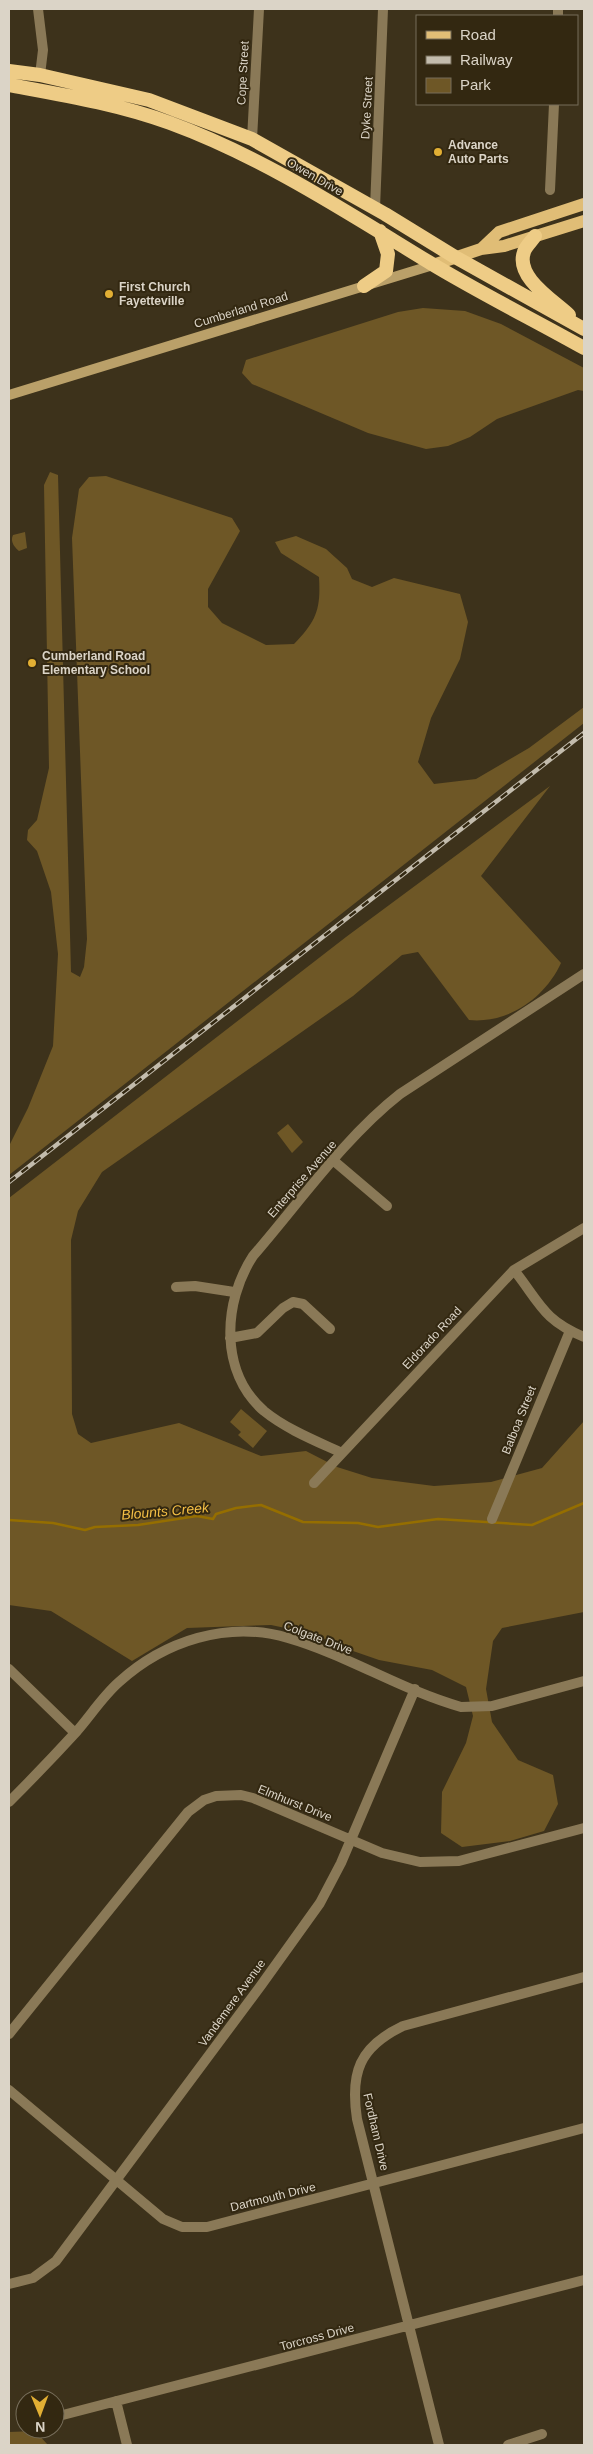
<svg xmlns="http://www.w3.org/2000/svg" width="593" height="2454" font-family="Arial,sans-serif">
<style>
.green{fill:#6e5726}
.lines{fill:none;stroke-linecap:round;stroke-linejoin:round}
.stream{stroke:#956e00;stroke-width:2.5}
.minor{stroke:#8a7957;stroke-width:10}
.secondary{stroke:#baa069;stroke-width:10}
.primary{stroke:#e0bd76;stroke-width:12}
.trunk{stroke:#eecc86;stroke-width:14}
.rail-casing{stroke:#c3bcad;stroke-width:4.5}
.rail{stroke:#332811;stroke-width:2.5;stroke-dasharray:8;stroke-linecap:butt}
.poi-dot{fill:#e2af34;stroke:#332811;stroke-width:2}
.labels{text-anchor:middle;stroke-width:4;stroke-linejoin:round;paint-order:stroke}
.street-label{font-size:12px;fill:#dbd4c7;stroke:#332811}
.poi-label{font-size:12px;font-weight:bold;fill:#dbd4c7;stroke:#332811;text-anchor:start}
.water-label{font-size:14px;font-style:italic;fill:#f4bf46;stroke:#332811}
</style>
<rect width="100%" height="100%" fill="#3d321b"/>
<!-- green -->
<path class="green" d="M 423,308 L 465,311 L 501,324 L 584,368 L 584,391 L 578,390 L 497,419 L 470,437 L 448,446 L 426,449 L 368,433 L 252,384 L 242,373 L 246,360 L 398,312 Z
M 50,472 L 58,475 L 71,972 L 80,977 L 84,967 L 87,939 L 72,538 L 79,489 L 89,477 L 106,476 L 232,518 L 240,531 L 208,589 L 208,607 L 222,623 L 266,645 L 294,644 C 316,621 321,610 319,577 L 281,553 L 275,542 L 296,536 L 326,549 L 347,568 L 352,579 L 372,587 L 394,578 L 460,594 L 468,622 L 460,659 L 431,718 L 418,762 L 434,784 L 476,779 L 529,748 L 584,707 L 584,723 L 9,1175 L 9,1146 L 28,1108 L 53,1046 L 58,954 L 51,892 L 37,851 L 27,840 L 28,830 L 37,820 L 49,768 L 44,485 Z
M 25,532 L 27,548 L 19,551 C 14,547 10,541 13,535 Z
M 550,786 L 481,876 L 561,963 C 545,998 508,1024 469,1020 L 418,952 L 402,955 L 353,996 L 102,1172 L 78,1211 L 71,1240 L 72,1414 L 78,1434 L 91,1443 L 179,1423 L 261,1456 L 306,1451 L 337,1467 L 372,1478 L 434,1486 L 491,1482 L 542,1468 L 584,1421 L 584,1612 L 502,1628 L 493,1641 L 486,1689 L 492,1722 L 518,1760 L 553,1775 L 558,1804 L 544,1831 L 510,1841 L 462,1847 L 441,1833 L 442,1792 L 466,1743 L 473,1716 L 466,1687 L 432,1670 L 379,1660 L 330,1643 L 319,1635 L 271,1625 L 187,1628 L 132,1661 L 51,1611 L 9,1605 L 9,1198 L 346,937 Z
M 288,1124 L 303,1142 L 292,1153 L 277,1133 Z
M 241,1409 L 267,1431 L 253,1448 L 238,1435 L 241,1432 L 230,1422 Z
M 35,2431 L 48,2445 L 9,2445 L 9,2432 Z"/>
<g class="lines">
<!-- stream -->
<path class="stream" d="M 9,1520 L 53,1523 L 85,1530 L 95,1527 L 138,1525 L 197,1516 L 213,1519 L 216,1514 L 236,1508 L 261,1505 L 303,1522 L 358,1523 L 378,1527 L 438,1519 L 532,1525 L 584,1503"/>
<!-- minor -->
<path class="minor" d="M 38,9 L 43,50 L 40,75
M 558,16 L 558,9
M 252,139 L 259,9
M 550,190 L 554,104
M 375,208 L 383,9
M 334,1161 L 387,1206
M 514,1270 C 540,1303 543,1320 584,1337
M 176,1287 L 195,1286 L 234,1292
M 230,1338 L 257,1333 L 283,1308 L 293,1302 L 303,1304 L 330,1329
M 342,1453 C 316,1441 286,1429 264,1411 C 219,1372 223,1302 253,1256 C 299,1203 345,1137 400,1094 L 584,974
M 314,1483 L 514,1270 L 584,1228
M 492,1519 L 570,1331
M 9,1669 L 75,1733
M 9,1802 C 32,1779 55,1755 77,1731 C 91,1715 103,1696 119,1682 C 164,1641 228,1620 288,1638 C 347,1655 401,1690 461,1707 L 492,1706 L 584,1681
M 9,2034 L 188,1812 L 204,1800 L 216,1796 L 241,1795 L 253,1798 L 382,1853 L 420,1862 L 459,1861 L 584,1828
M 9,2090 L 163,2219 L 182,2227 L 207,2227 L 584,2128
M 9,2284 L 33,2278 L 56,2261 L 262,1984 L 320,1903 L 341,1863 L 415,1689
M 116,2401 L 127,2445
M 55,2417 L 584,2280
M 439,2445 L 357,2119 C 350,2073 359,2047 403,2026 L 584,1977
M 508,2445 L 542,2434"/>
<!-- secondary -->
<path class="secondary" d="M 9,395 L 433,265"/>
<!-- primary -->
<path class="primary" d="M 481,249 L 499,232 L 584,204
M 433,265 L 481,249 L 504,246 L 584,221"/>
<!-- trunk -->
<path class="trunk" d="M 9,71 L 40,75 L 149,100 L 252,139 L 385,214 L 455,257 L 584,329
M 9,85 C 63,95 118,104 170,123 C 263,157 348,213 432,264 C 482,294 534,320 584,348
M 535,236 C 532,241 525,247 524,252 C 515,277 553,300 569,315
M 364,286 L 386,271 L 388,254 L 380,231"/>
<defs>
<path id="rail" d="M 9,1182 L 584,733"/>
</defs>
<!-- rail casing -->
<use href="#rail" class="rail-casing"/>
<!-- rail -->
<use href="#rail" class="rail"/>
</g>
<!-- markers -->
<g class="poi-dot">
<circle cx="438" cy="152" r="5"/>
<circle cx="109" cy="294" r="5"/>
<circle cx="32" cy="663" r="5"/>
</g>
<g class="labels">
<!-- street labels -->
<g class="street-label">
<text transform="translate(243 73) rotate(-87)" y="4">Cope Street</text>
<text transform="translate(367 108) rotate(-87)" y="4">Dyke Street</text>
<text transform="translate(315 177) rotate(30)" y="4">Owen Drive</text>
<text transform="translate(241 310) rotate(-17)" y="4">Cumberland Road</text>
<text transform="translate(302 1179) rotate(-49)" y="4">Enterprise Avenue</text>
<text transform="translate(432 1338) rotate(-47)" y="4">Eldorado Road</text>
<text transform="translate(519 1420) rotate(-68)" y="4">Balboa Street</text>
<text transform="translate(318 1638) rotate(21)" y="4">Colgate Drive</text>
<text transform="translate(295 1803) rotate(22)" y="4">Elmhurst Drive</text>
<text transform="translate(232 2003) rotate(-54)" y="4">Vandemere Avenue</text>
<text transform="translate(376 2132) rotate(77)" y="4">Fordham Drive</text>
<text transform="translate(273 2197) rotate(-14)" y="4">Dartmouth Drive</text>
<text transform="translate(317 2337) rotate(-15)" y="4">Torcross Drive</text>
</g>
<!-- poi labels -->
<g class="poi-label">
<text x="448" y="149">Advance<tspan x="448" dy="14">Auto Parts</tspan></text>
<text x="119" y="291">First Church<tspan x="119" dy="14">Fayetteville</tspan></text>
<text x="42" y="660">Cumberland Road<tspan x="42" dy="14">Elementary School</tspan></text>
</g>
<!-- water labels -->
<g class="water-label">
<text transform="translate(165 1511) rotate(-5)" y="5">Blounts Creek</text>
</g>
</g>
<!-- border -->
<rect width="593" height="2454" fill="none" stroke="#dbd4c7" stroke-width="20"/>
<!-- legend -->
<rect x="416" y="15" width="162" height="90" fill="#332811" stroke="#766d5a"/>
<rect x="426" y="31" width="25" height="8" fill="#e0bd76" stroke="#766d5a"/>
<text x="460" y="40" font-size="15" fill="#dbd4c7">Road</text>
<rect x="426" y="56" width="25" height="8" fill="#c3bcad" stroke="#766d5a"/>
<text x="460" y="65" font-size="15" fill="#dbd4c7">Railway</text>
<rect x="426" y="78" width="25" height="15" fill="#6e5726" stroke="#766d5a"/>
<text x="460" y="90" font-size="15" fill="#dbd4c7">Park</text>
<!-- north arrow -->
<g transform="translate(40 2414) rotate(179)"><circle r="24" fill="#332811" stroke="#766d5a"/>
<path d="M0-4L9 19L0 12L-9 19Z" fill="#e2af34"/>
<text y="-8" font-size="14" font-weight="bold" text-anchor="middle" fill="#dbd4c7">N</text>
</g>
</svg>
